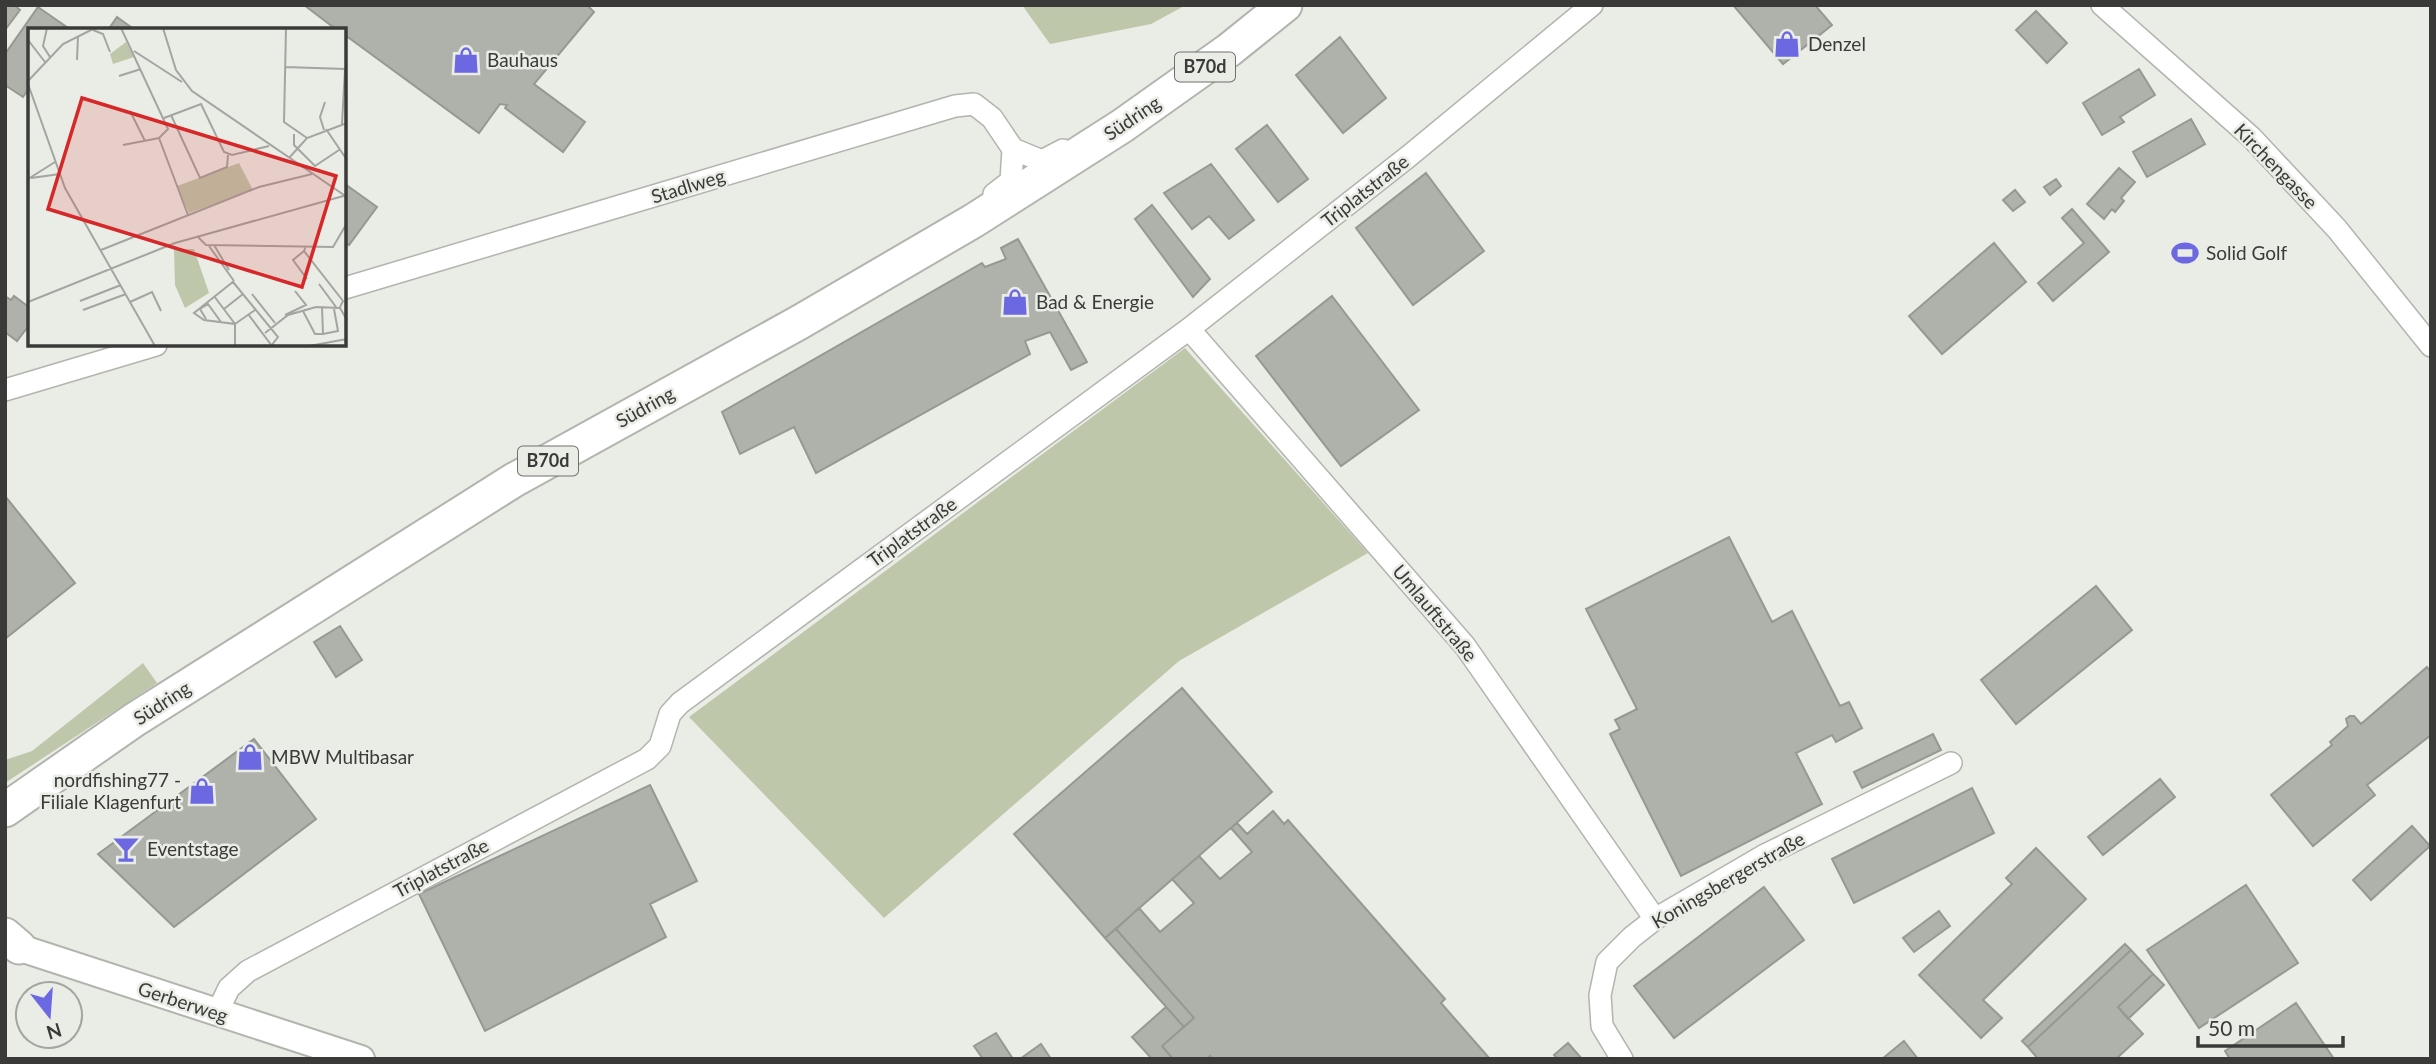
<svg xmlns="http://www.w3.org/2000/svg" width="2436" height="1064" font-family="Lato,sans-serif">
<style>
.green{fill:#bfc7ab}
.building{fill:#afb1ab;stroke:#969892;stroke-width:2}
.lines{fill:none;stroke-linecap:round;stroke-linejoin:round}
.minor-casing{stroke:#b2b4ae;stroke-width:24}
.tertiary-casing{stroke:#b2b4ae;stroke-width:30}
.primary-casing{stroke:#b2b4ae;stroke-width:37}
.minor{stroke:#fff;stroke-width:21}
.tertiary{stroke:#fff;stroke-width:26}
.primary{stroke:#fff;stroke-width:33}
.labels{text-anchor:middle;stroke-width:5;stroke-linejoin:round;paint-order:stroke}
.shield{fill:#eaece6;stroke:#6f706c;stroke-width:2}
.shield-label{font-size:18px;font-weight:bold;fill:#3a3b38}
.poi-label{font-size:19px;fill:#3a3b38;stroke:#eaece6;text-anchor:start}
.street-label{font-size:19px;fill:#3a3b38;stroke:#eaece6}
.inset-road{fill:none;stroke:#a4a5a0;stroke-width:2}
.view{fill:#d62828;fill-opacity:0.15;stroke:#d62828;stroke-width:3.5}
.inset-edge{fill:none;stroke:#3a3b38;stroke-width:3.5}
</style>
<rect width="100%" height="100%" fill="#eaece6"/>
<!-- green -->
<path class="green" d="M 1022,5 L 1186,5 L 1151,24 L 1050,44 Z
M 1185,348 L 1368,553 L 1179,661 L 884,918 L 689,717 Z
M 143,663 L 157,683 L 5,783 L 5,760 L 32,751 Z"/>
<!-- building -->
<path class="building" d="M 5,5 L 14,5 L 20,10 L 5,30 Z
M 304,5 L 587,5 L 594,12 L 534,84 L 585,122 L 563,152 L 505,108 L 507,105 L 500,104 L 479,133 L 345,35 L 345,30 L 337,30 Z
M 1733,5 L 1815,5 L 1832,25 L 1783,64 Z
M 38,7 L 71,30 L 30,30 L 30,87 L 23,97 L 5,85 L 5,54 Z
M 2036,11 L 2067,43 L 2047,63 L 2016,30 Z
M 117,17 L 135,30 L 108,30 Z
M 1340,37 L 1386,98 L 1343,133 L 1296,75 Z
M 2139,69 L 2155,95 L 2120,117 L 2124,122 L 2102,135 L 2083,103 Z
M 2191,119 L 2205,144 L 2147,177 L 2133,152 Z
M 1267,125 L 1308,179 L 1278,202 L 1236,149 Z
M 1211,164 L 1254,220 L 1229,239 L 1209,216 L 1192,229 L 1164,193 Z
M 2119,168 L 2135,182 L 2121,198 L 2124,201 L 2115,212 L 2112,209 L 2104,219 L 2087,204 Z
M 1426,173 L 1484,251 L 1413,305 L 1356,228 Z
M 2056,179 L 2061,186 L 2050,195 L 2044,187 Z
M 345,184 L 377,207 L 349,245 L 345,242 Z
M 2015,190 L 2025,202 L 2013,211 L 2003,200 Z
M 1152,205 L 1210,279 L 1193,297 L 1135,219 Z
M 2072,209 L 2109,252 L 2053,301 L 2038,283 L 2084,243 L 2062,218 Z
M 1018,239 L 1087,362 L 1071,370 L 1050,332 L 1025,341 L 1030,354 L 816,473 L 794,427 L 740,454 L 722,412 L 982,263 L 985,267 L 1006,259 L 1001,248 Z
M 1994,243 L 2026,282 L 1942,354 L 1909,316 Z
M 5,296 L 11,300 L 14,296 L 30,308 L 30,324 L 17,341 L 5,332 Z
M 1332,296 L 1419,410 L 1341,466 L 1256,356 Z
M 5,496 L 75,583 L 5,639 Z
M 1729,537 L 1772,622 L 1792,611 L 1840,706 L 1849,702 L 1862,728 L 1836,742 L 1832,735 L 1796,753 L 1822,804 L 1681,876 L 1610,734 L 1620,729 L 1615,720 L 1637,709 L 1586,609 Z
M 2096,586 L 2132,630 L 2016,724 L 1981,680 Z
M 340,626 L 362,660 L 336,677 L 314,642 Z
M 2427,667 L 2431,672 L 2431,735 L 2367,785 L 2375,795 L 2313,846 L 2271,795 L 2332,745 L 2330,742 L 2348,726 L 2346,719 L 2350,716 L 2354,716 L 2361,724 Z
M 1182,688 L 1272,792 L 1105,938 L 1014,834 Z
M 1933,734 L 1941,750 L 1862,788 L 1854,772 Z
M 254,739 L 316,819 L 174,927 L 98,854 Z
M 2160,779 L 2175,797 L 2103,855 L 2088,837 Z
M 650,785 L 697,881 L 650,904 L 666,937 L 485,1031 L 419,894 Z
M 1972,788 L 1994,833 L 1854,903 L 1832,859 Z
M 1273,811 L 1284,824 L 1288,820 L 1445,999 L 1441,1003 L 1490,1059 L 1212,1059 L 1210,1056 L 1207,1059 L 1173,1059 L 1162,1046 L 1194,1018 L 1116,929 L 1139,908 L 1160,932 L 1194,903 L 1172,879 L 1199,856 L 1220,879 L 1252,852 L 1231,828 L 1237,823 L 1247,834 Z
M 2412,826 L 2430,846 L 2371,900 L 2353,880 Z
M 2036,848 L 2086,899 L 1983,1000 L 2002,1018 L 1981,1038 L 1919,975 L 2012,884 L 2006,878 Z
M 2246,885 L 2298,963 L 2199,1028 L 2147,950 Z
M 1764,887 L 1804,940 L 1674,1038 L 1634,986 Z
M 1939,911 L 1950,926 L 1914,952 L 1903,938 Z
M 1116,929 L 1194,1018 L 1184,1027 L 1105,938 Z
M 2125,944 L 2131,950 L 2028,1047 L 2022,1041 Z
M 2131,950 L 2153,974 L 2118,1007 L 2143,1034 L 2116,1059 L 2038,1059 L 2028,1047 Z
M 2153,974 L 2164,985 L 2128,1019 L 2118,1007 Z
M 2296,1003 L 2334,1059 L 2230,1059 L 2225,1051 Z
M 1166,1007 L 1184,1027 L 1162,1046 L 1173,1059 L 1152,1059 L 1132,1037 Z
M 996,1033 L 1013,1059 L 983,1059 L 974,1046 Z
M 1904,1041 L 1918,1059 L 1882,1059 Z
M 1568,1043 L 1582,1059 L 1558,1059 L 1554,1055 Z
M 1041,1044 L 1051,1059 L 1020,1059 Z"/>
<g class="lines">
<defs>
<path id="minor" d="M 2102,5 L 2251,137 L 2337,229 L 2431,346
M 994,194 L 1011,181 L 1013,149
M 345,288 L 955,106 L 974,104 L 992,118 L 1013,149 L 1042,161 L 1063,150
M 1189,329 L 1465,646 L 1655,919
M 5,390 L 156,345
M 217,1013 L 229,988 L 248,971 L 647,759 L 660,746 L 670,714 L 680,703 L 1189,329 L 1409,156 L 1592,5
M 1622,1059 L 1602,1026 L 1600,995 L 1607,962 L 1632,937 L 1655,919 L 1763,856 L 1951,763"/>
<path id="tertiary" d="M 5,943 L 361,1059"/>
<path id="primary" d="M 5,810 L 134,720 L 514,480 L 800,322 L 973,221 L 1122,126 L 1229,50 L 1285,5
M 5,935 L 19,947"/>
</defs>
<!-- minor casing -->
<use href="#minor" class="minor-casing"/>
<!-- tertiary casing -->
<use href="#tertiary" class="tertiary-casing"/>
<!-- primary casing -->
<use href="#primary" class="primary-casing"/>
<!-- minor -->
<use href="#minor" class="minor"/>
<!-- tertiary -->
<use href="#tertiary" class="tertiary"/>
<!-- primary -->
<use href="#primary" class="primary"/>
</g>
<!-- icons -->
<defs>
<symbol id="shop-bare" viewBox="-9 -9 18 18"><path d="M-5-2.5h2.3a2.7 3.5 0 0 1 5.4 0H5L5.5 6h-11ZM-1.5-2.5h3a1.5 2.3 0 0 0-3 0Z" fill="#6b68e2" stroke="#eaece6" stroke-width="2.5" paint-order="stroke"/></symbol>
<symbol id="stadium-bare" viewBox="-9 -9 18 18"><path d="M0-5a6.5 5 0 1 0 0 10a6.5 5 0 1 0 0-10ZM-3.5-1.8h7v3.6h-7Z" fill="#6b68e2" stroke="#eaece6" stroke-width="2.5" paint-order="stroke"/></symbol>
<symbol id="bar-bare" viewBox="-9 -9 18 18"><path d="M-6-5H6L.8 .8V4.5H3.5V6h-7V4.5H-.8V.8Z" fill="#6b68e2" stroke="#eaece6" stroke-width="2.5" paint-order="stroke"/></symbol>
</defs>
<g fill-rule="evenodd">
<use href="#shop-bare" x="1768" y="25" width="38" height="38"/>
<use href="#shop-bare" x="447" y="41" width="38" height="38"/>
<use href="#stadium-bare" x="2166" y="234" width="38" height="38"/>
<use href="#shop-bare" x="996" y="283" width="38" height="38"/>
<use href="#shop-bare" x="231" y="738" width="38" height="38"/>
<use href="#shop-bare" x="183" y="772" width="38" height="38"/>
<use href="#bar-bare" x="107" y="830" width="38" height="38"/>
</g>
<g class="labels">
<!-- shield labels -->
<g class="shield">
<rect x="1175" y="52.5" width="60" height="29" rx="5"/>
<rect x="518" y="446.5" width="60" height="29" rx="5"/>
</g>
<g class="shield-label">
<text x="1205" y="73">B70d</text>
<text x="548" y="467">B70d</text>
</g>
<!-- poi labels -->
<g class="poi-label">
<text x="1808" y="51">Denzel</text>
<text x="487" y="67">Bauhaus</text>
<text x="2206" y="260">Solid Golf</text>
<text x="1036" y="309">Bad &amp; Energie</text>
<text x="271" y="764">MBW Multibasar</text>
<text x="181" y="787" text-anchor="end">nordfishing77 -<tspan x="181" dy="22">Filiale Klagenfurt</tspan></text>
<text x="147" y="856">Eventstage</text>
</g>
<!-- street labels -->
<g class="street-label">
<text transform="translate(1132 118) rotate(-34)" y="7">Südring</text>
<text transform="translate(2276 166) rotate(46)" y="7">Kirchengasse</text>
<text transform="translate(688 186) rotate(-17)" y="7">Stadlweg</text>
<text transform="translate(1365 191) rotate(-38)" y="7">Triplatstraße</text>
<text transform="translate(645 407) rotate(-29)" y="7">Südring</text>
<text transform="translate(912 532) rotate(-36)" y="7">Triplatstraße</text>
<text transform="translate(1435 613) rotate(50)" y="7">Umlauftstraße</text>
<text transform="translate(162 703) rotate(-33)" y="7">Südring</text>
<text transform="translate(441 868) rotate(-28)" y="7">Triplatstraße</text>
<text transform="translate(1728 880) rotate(-30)" y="7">Koningsbergerstraße</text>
<text transform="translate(183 1002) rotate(18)" y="7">Gerberweg</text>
</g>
</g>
<!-- overview -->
<g transform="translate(28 28)">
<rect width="318" height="318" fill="#eaece6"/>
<path d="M 98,14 L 106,29 L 85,36 L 82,26 ZM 211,135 L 225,162 L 161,185 L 149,158 ZM 146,221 L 166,221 L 181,265 L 157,280 L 147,257 Z" fill="#bfc7ab"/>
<path class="inset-road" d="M 19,0 L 15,18 L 22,29M 93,0 L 140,101 L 131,110 L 95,117M 135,0 L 148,42 L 164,63 L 316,167M 258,0 L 256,94 L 279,110M 65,2 L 75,6 L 82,24M 0,12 L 17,34M 106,23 L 154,54M 49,32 L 50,8M 257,39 L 317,41 L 314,96M 91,48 L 113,41M 0,53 L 35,16 L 67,0M 0,56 L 37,160 L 127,318M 102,83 L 117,113M 143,87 L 172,150 L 199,139 L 200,127M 136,90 L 173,76 L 196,124 L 204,127 L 241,118M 298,101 L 319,132M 296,102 L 292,89 L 297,74M 266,106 L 266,117 L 287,138 L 311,122M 131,110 L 160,187M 261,130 L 279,110 L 319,95M 3,150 L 32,146M 0,151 L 27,134M 170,209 L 178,217 L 305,219 L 319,195M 186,217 L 201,242M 181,218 L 206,253M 278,218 L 276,223 L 315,273 L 312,279M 73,222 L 231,159 L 284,146M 276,223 L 265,232 L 279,251M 206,253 L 166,285 L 176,292 L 207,296 L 207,318M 205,254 L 250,309 L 243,318M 291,256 L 308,279M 224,266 L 247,295M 186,268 L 207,296 L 227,282M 52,273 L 93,257M 0,274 L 147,215 L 319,167M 102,274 L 124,264 L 133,283M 196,281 L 215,266M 55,282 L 98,266M 275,283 L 287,306 L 295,306 L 294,279M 220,286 L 244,318M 257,287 L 278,277 L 267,263M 178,291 L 172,281 L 180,276 L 193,294M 237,305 L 260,287 L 288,279 L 312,280 L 319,292M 295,306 L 310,303 L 306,281M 281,318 L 319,311"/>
<path class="view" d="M 54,70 L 308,148 L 274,259 L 20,181 Z"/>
<rect width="318" height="318" class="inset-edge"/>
</g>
<!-- border -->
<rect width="2436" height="1064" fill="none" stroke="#3a3b38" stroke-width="14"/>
<!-- north arrow -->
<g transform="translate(49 1015) rotate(163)"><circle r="33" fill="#eaece6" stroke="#a4a5a0" stroke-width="2"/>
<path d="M0-5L12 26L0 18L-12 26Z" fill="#6b68e2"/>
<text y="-10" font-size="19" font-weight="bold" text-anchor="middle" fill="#3a3b38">N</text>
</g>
<!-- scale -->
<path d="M2198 1036v10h145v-10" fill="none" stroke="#3a3b38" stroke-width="3.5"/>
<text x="2208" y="1036" font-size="21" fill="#3a3b38" stroke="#eaece6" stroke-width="5" paint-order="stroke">50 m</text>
</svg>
